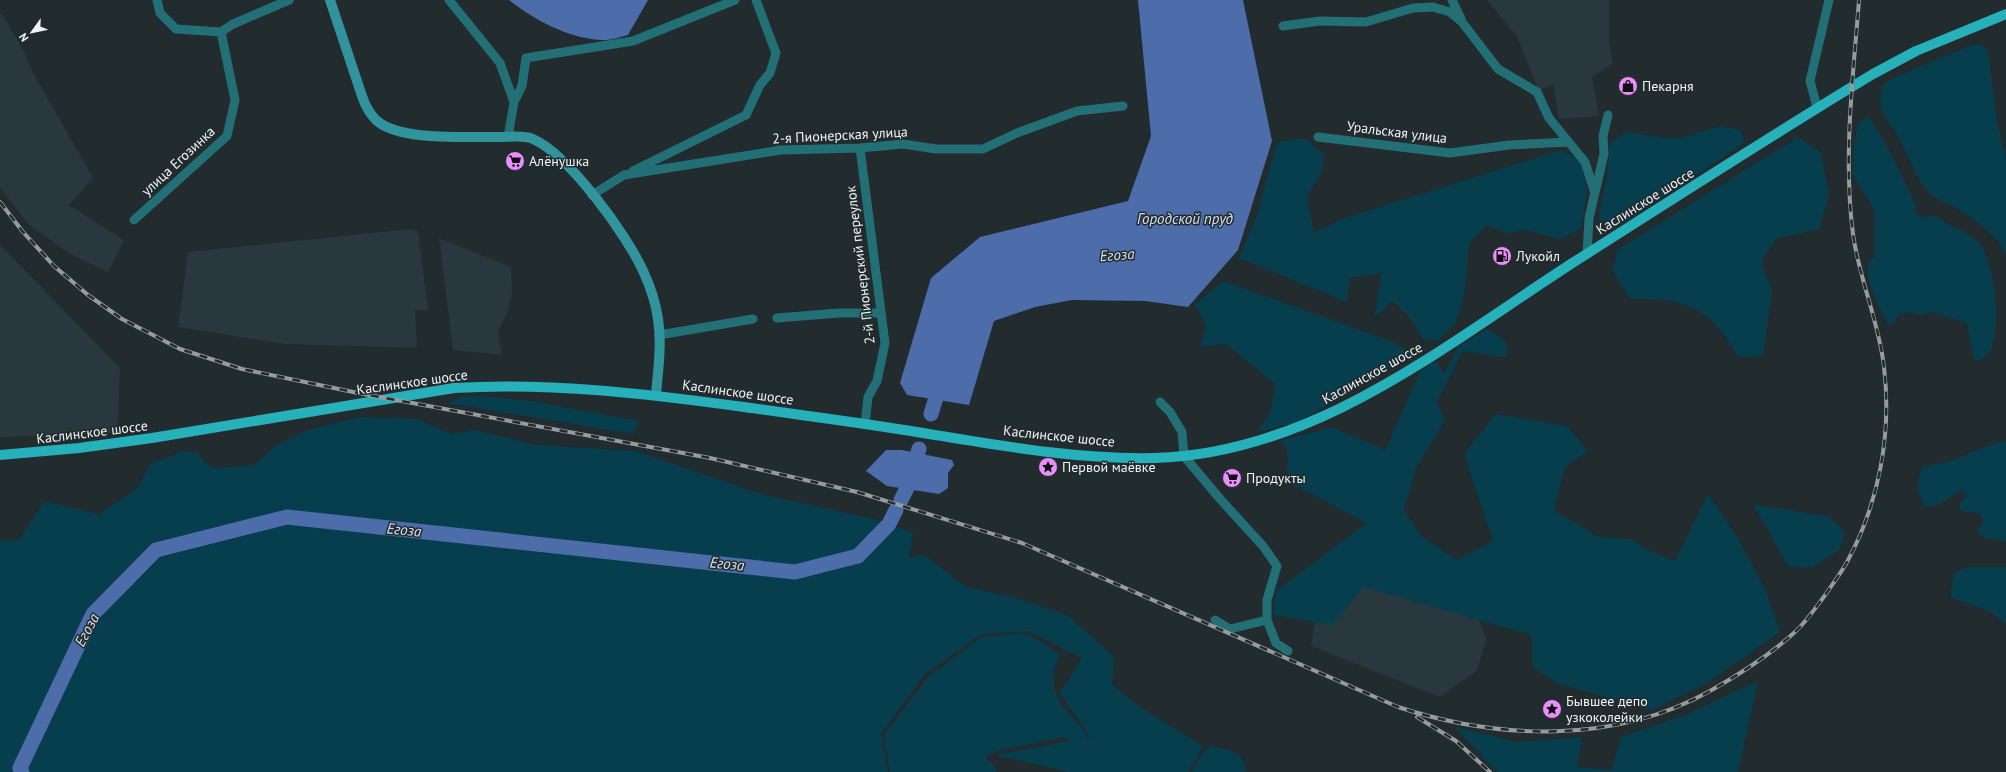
<svg xmlns="http://www.w3.org/2000/svg" width="2006" height="772" font-family="'PT Sans',sans-serif">
<style>
.built{fill:#28383e}
.green{fill:#073e4e}
.water{fill:#4c6daa}
.lines{fill:none;stroke-linecap:round;stroke-linejoin:round}
.river{stroke:#4c6daa;stroke-width:15}
.street{stroke:#226f75;stroke-width:9}
.secondary{stroke:#31939b;stroke-width:10}
.primary{stroke:#25b0ba;stroke-width:10}
.rail-casing{stroke:#959c9e;stroke-width:4}
.rail{stroke:#222b2e;stroke-width:2.5;stroke-dasharray:8;stroke-linecap:butt}
.labels{text-anchor:middle;stroke-width:3;stroke-linejoin:round;paint-order:stroke}
.poi-label{font-size:14px;fill:#eff4f6;stroke:#222b2e;text-anchor:start}
.street-label{font-size:14px;fill:#eff4f6;stroke:#222b2e}
.water-label{font-size:15px;font-style:italic;fill:#d6e0f2;stroke:#222b2e}
</style>
<rect width="100%" height="100%" fill="#222b2e"/>
<!-- built -->
<path class="built" d="M 1487,0 L 1609,0 L 1609,40 L 1613,64 L 1592,77 L 1599,116 L 1559,119 L 1553,85 L 1538,90 L 1518,38 Z
M 0,14 L 2,14 L 26,55 L 32,71 L 93,178 L 69,205 L 124,240 L 108,272 L 72,255 L 30,226 L 0,188 Z
M 410,229 L 418,231 L 428,310 L 415,310 L 417,348 L 285,344 L 178,327 L 188,252 Z
M 439,238 L 511,267 L 512,294 L 507,313 L 498,331 L 502,355 L 453,350 Z
M 0,245 L 120,368 L 117,433 L 0,437 Z
M 1362,577 L 1473,604 L 1486,639 L 1477,670 L 1440,697 L 1311,646 L 1316,613 Z"/>
<!-- green -->
<path class="green" d="M 1979,44 L 1988,49 L 1997,122 L 2006,160 L 2006,255 L 1997,240 L 1984,228 L 1968,215 L 1933,196 L 1920,182 L 1897,134 L 1888,123 L 1881,108 L 1880,96 L 1883,85 L 1893,78 L 1967,47 Z
M 1868,116 C 1887,143 1903,176 1916,206 L 1913,212 L 1923,218 L 1933,215 C 1945,223 1972,234 1980,244 C 1996,264 2001,329 1990,352 C 1988,355 1984,357 1981,360 L 1974,360 L 1967,323 L 1943,316 L 1935,312 L 1921,315 L 1908,312 L 1898,315 L 1895,321 L 1888,325 C 1878,305 1867,285 1867,262 L 1875,257 L 1875,211 L 1853,175 L 1853,152 L 1858,124 Z
M 1721,126 L 1741,130 L 1744,143 L 1613,230 L 1598,218 L 1608,172 L 1610,143 L 1627,132 L 1664,138 L 1682,138 Z
M 1798,137 L 1821,153 L 1829,195 L 1819,229 L 1776,239 L 1761,262 L 1772,291 L 1763,356 L 1739,357 C 1730,345 1721,328 1709,318 C 1687,299 1657,299 1630,299 L 1613,271 L 1617,250 Z
M 1305,138 L 1324,154 L 1321,174 L 1307,197 L 1314,233 L 1339,220 L 1561,150 L 1581,160 L 1587,190 L 1581,229 L 1560,239 L 1525,230 L 1507,233 L 1487,225 L 1469,244 L 1464,296 L 1456,322 L 1438,341 L 1423,339 L 1411,319 L 1393,301 L 1374,318 L 1382,273 L 1350,278 L 1347,302 L 1239,258 L 1257,215 L 1277,142 Z
M 1223,281 L 1388,340 L 1414,354 L 1298,422 L 1256,432 L 1270,414 L 1275,384 L 1226,344 L 1200,347 L 1206,325 L 1195,304 Z
M 1488,329 L 1507,342 L 1506,358 L 1463,351 L 1437,402 L 1445,421 L 1416,468 L 1404,510 L 1420,535 L 1457,560 L 1493,541 L 1464,454 L 1496,414 L 1567,426 L 1588,451 L 1565,467 L 1554,510 L 1599,537 L 1631,539 L 1646,549 L 1675,561 L 1708,494 L 1734,532 L 1764,586 L 1780,632 L 1707,683 L 1652,710 L 1559,684 L 1533,667 L 1531,635 L 1363,587 L 1332,625 L 1273,615 L 1276,591 L 1367,523 L 1288,482 L 1287,449 L 1280,441 L 1332,427 L 1385,450 L 1421,370 L 1436,361 L 1444,374 L 1458,347 Z
M 482,396 L 532,401 L 639,421 L 633,434 L 448,403 L 460,397 Z
M 359,417 L 417,419 L 452,434 L 475,430 L 536,445 L 636,451 L 758,493 L 874,519 L 913,533 L 909,559 L 923,554 L 966,587 L 1017,598 L 1069,616 L 1114,657 L 1112,684 L 1138,706 L 1203,746 L 1188,772 L 1069,772 L 995,755 L 1070,741 L 1064,737 L 997,751 L 985,757 L 994,765 L 996,772 L 890,772 L 884,735 L 929,676 L 982,637 L 1024,633 L 1043,643 L 1060,655 L 1053,671 L 1055,692 L 1062,706 L 1085,732 L 1087,738 L 1090,737 L 1060,693 L 1082,658 L 1028,631 L 982,634 L 925,674 L 881,734 L 888,772 L 0,772 L 0,540 L 19,540 L 44,501 L 99,514 L 138,488 L 150,464 L 184,451 L 197,452 L 204,462 L 215,468 L 254,465 L 275,446 L 305,431 Z
M 2001,441 L 2006,442 L 2006,541 L 1985,538 L 1977,532 L 1982,525 L 1983,518 L 1977,512 L 1964,512 L 1960,509 L 1960,503 L 1967,496 L 1962,490 L 1938,505 L 1924,507 L 1917,486 L 1922,467 L 1950,461 Z
M 1753,504 L 1830,517 L 1845,532 L 1839,550 L 1811,568 L 1788,566 Z
M 1967,567 L 2006,567 L 2006,624 L 1989,611 L 1950,597 L 1954,573 Z
M 1758,681 L 1738,772 L 1497,772 L 1455,727 L 1517,742 L 1582,737 L 1577,767 L 1612,770 L 1621,737 L 1685,715 Z
M 1211,746 L 1229,750 L 1241,756 L 1246,768 L 1245,772 L 1191,772 L 1202,754 Z"/>
<!-- water -->
<path class="water" d="M 509,0 L 648,0 L 628,35 C 620,37 609,41 601,40 C 567,38 535,20 509,0 Z
M 1138,0 L 1243,0 L 1272,141 L 1238,250 L 1188,307 L 1145,301 L 1072,300 L 1035,307 L 994,321 L 969,405 L 907,395 L 900,383 L 931,278 L 980,237 L 1128,201 L 1151,136 Z
M 886,450 L 902,450 L 952,460 L 954,465 L 948,473 L 948,488 L 939,494 L 887,486 L 866,471 Z"/>
<g class="lines">
<!-- river -->
<path class="river" d="M 931,414 L 941,381
M 901,500 L 907,488 L 919,449
M 22,772 L 20,768 L 93,614 L 156,550 L 287,517 L 795,572 L 858,556 L 889,524 L 896,510"/>
<!-- street -->
<path class="street" d="M 449,0 L 500,63 L 514,102 L 522,86 L 526,58 L 633,41 L 735,0
M 1452,0 L 1461,19
M 1283,26 L 1320,21 L 1366,22 L 1413,8 L 1433,7 L 1450,12 L 1462,22 L 1498,69 L 1537,92 L 1549,118 L 1585,162 L 1595,193
M 221,32 L 233,24 L 289,0
M 1817,107 L 1810,81 L 1829,0
M 508,137 L 514,102
M 1318,137 L 1450,153 L 1509,145 L 1568,142
M 860,148 L 885,343 L 877,381 L 868,397 L 865,424
M 633,171 L 746,115 L 760,85 L 770,73 L 776,53 L 756,0
M 592,195 L 624,175 L 781,150 L 860,148 L 903,144 L 936,149 L 983,149 L 1017,133 L 1077,111 L 1123,106
M 134,220 L 227,136 L 235,100 L 221,32 L 176,29 L 160,13 L 157,0
M 1587,254 L 1589,218 L 1604,154 L 1603,136 L 1608,115
M 777,318 L 839,313 L 881,313
M 659,335 L 753,319
M 1160,402 L 1170,412 L 1182,432 L 1184,456 L 1221,500 L 1263,546 L 1277,566 L 1267,600 L 1267,620 L 1230,629 L 1215,620
M 1267,620 L 1276,643 L 1288,651"/>
<!-- secondary -->
<path class="secondary" d="M 330,0 L 362,96 C 365,105 369,113 376,120 C 400,142 468,136 500,137 C 509,137 524,135 533,139 C 569,155 628,236 644,273 C 650,286 656,305 658,319 C 662,344 658,370 656,395"/>
<!-- primary -->
<path class="primary" d="M 0,455 L 79,448 L 152,438 L 454,388 C 551,382 648,394 744,407 C 800,415 856,422 911,431 C 991,444 1074,460 1155,458 C 1316,453 1445,345 1574,262 C 1673,199 1772,135 1873,74 L 1916,51 L 2006,14"/>
<defs>
<path id="rail" d="M 0,202 L 23,232 L 54,266 L 88,295 L 122,319 L 180,349 L 242,369 L 358,393 L 710,458 L 857,492 L 1022,543 L 1398,707 C 1499,740 1615,744 1710,691 C 1740,674 1770,655 1795,632 C 1807,621 1816,607 1826,594 C 1833,583 1841,573 1847,562 C 1879,503 1892,434 1884,367 C 1879,322 1859,279 1853,234 C 1843,156 1853,78 1859,0
M 1417,717 L 1456,741 L 1490,772"/>
</defs>
<!-- rail casing -->
<use href="#rail" class="rail-casing"/>
<!-- rail -->
<use href="#rail" class="rail"/>
</g>
<!-- icons -->
<defs>
<symbol id="shop-disc" viewBox="-11 -11 22 22"><circle r="9.5" fill="#eb8dfc" stroke="#222b2e"/><path d="M-5-2.5h2.3a2.7 3.5 0 0 1 5.4 0H5L5.5 6h-11ZM-1.5-2.5h3a1.5 2.3 0 0 0-3 0Z" fill="#111"/></symbol>
<symbol id="supermarket-disc" viewBox="-11 -11 22 22"><circle r="9.5" fill="#eb8dfc" stroke="#222b2e"/><path d="M-6-5.5h2.5l.6 2H6L4.5 2H-2.5L-4.4-4H-6ZM-1.5 3.2a1.3 1.3 0 1 0 .1 0ZM3 3.2a1.3 1.3 0 1 0 .1 0Z" fill="#111"/></symbol>
<symbol id="fuel-disc" viewBox="-11 -11 22 22"><circle r="9.5" fill="#eb8dfc" stroke="#222b2e"/><path d="M-5.5-6h7V0h2V4h1.3V-2.5L3-4.5l.8-.8L6-3V5H2.5V1h-1V6h-7ZM-4.2-4.7v3.2H.2V-4.7Z" fill="#111"/></symbol>
<symbol id="sight-disc" viewBox="-11 -11 22 22"><circle r="9.5" fill="#eb8dfc" stroke="#222b2e"/><path d="M0-6L1.8-2.2L6-1.7L2.9 1.2L3.7 5.4L0 3.3L-3.7 5.4L-2.9 1.2L-6-1.7L-1.8-2.2Z" fill="#111"/></symbol>
</defs>
<g fill-rule="evenodd">
<use href="#shop-disc" x="1617" y="75" width="22" height="22"/>
<use href="#supermarket-disc" x="504" y="150" width="22" height="22"/>
<use href="#fuel-disc" x="1491" y="245" width="22" height="22"/>
<use href="#sight-disc" x="1037" y="456" width="22" height="22"/>
<use href="#supermarket-disc" x="1221" y="467" width="22" height="22"/>
<use href="#sight-disc" x="1541" y="698" width="22" height="22"/>
</g>
<g class="labels">
<!-- poi labels -->
<g class="poi-label">
<text x="1642" y="91">Пекарня</text>
<text x="529" y="166">Алёнушка</text>
<text x="1516" y="261">Лукойл</text>
<text x="1062" y="472">Первой маёвке</text>
<text x="1246" y="483">Продукты</text>
<text x="1566" y="706">Бывшее депо<tspan x="1566" dy="16">узкоколейки</tspan></text>
</g>
<!-- street labels -->
<g class="street-label">
<text transform="translate(1397 132) rotate(7)" y="5">Уральская улица</text>
<text transform="translate(840 135) rotate(-3)" y="5">2-я Пионерская улица</text>
<text transform="translate(178 161) rotate(-43)" y="5">улица Егозинка</text>
<text transform="translate(1645 201) rotate(-32)" y="5">Каслинское шоссе</text>
<text transform="translate(860 265) rotate(-97)" y="5">2-й Пионерский переулок</text>
<text transform="translate(1372 373) rotate(-29)" y="5">Каслинское шоссе</text>
<text transform="translate(412 382) rotate(-8)" y="5">Каслинское шоссе</text>
<text transform="translate(738 392) rotate(8)" y="5">Каслинское шоссе</text>
<text transform="translate(92 432) rotate(-7)" y="5">Каслинское шоссе</text>
<text transform="translate(1059 436) rotate(6)" y="5">Каслинское шоссе</text>
</g>
<!-- water labels -->
<g class="water-label">
<text x="1185" y="224">Городской пруд</text>
<text transform="translate(1117 255) rotate(-4)" y="5">Егоза</text>
<text transform="translate(404 530) rotate(6)" y="5">Егоза</text>
<text transform="translate(727 564) rotate(6)" y="5">Егоза</text>
<text transform="translate(87 630) rotate(-62)" y="5">Егоза</text>
</g>
</g>
<!-- north arrow -->
<g transform="translate(32 32) rotate(237)" stroke="#222b2e" stroke-width="3" paint-order="stroke">
<path d="M0-3L7 15L0 10L-7 15Z" fill="#eff4f6"/>
<text y="-6" font-size="11" font-weight="bold" text-anchor="middle" fill="#eff4f6">N</text>
</g>
</svg>
